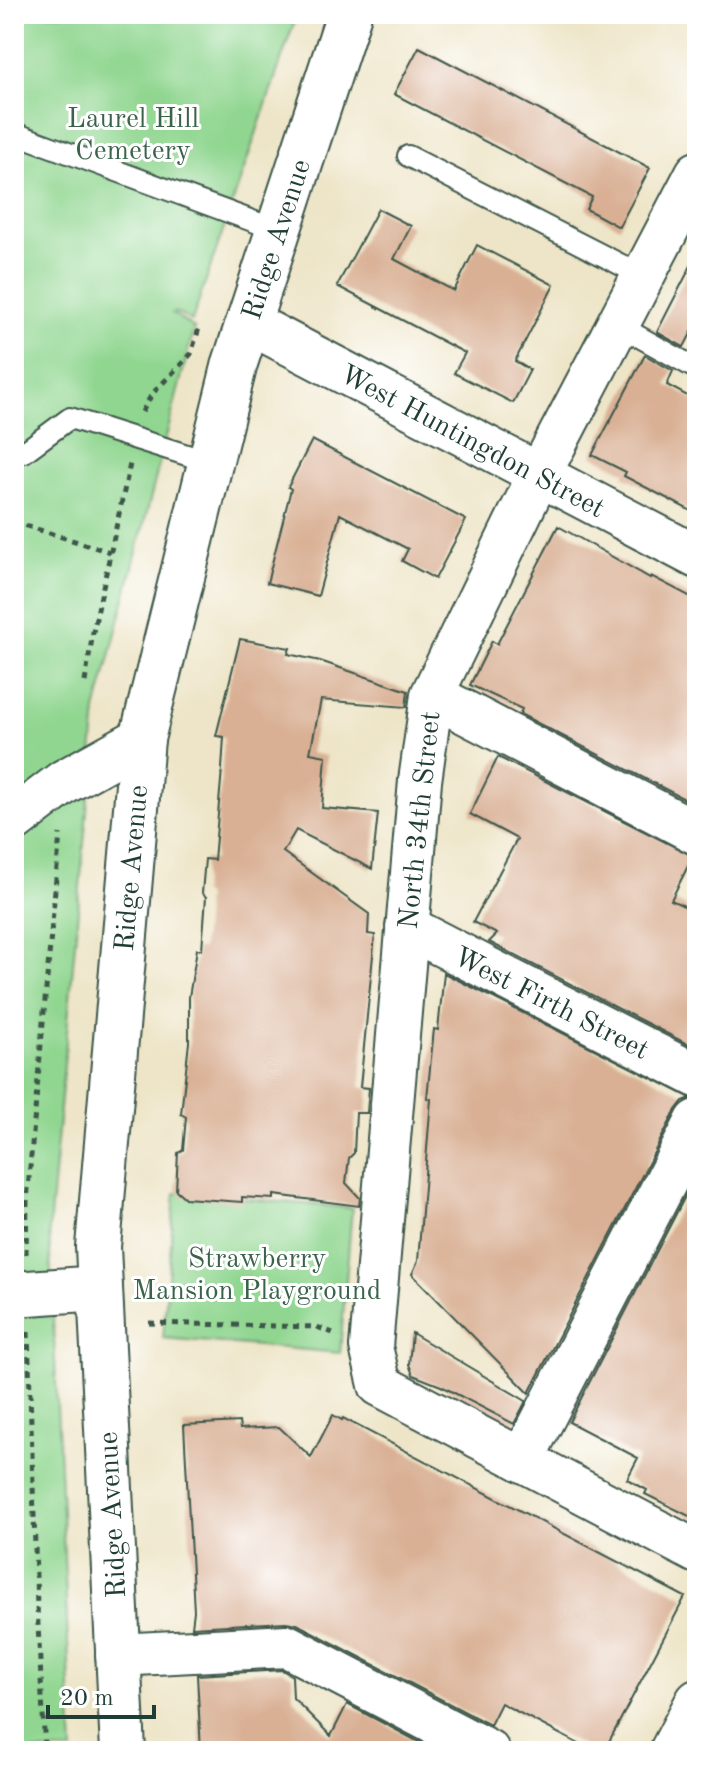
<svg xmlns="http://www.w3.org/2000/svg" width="711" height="1765" font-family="'Old Standard TT',serif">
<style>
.green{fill:#90d690;stroke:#588a62;stroke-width:2}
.building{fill:#d9b094}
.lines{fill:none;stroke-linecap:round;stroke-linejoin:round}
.service-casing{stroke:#3e564a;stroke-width:24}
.minor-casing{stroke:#3e564a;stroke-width:46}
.tertiary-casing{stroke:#3e564a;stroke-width:48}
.primary-casing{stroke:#3e564a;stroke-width:48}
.path{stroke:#3e564a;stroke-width:5;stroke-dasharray:6 6;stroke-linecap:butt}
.service{stroke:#fff;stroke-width:20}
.minor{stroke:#fff;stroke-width:42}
.tertiary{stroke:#fff;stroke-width:44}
.primary{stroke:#fff;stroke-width:44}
.labels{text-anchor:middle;stroke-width:6;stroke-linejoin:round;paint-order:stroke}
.park-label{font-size:28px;fill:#3b634b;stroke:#fff}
.street-label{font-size:28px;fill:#1f3d34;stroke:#fff}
</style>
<rect width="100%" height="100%" fill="#fff"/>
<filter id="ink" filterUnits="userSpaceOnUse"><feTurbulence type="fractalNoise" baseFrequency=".0125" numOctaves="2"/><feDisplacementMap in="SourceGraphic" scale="16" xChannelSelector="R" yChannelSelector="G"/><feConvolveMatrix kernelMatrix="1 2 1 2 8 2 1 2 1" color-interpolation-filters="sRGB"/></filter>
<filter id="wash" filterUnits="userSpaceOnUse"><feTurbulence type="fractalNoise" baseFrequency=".006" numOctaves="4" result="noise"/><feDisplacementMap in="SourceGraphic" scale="32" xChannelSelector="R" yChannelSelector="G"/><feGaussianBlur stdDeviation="1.8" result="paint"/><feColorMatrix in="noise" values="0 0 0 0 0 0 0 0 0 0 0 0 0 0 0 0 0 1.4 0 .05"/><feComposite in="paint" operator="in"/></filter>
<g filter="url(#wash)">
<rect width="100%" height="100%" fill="#eee5c8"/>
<!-- green -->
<path class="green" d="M 14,14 L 297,14 L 192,321 L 175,312 L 172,313 L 194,328 L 96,711 L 49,1230 L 73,1751 L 14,1751 Z
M 175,1193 L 352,1208 L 340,1353 L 163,1338 Z"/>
<g id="blocks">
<!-- building -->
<path class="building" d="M 419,47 L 650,168 L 619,227 L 586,209 L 592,197 L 394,94 Z
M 378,209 L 411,226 L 394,259 L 454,291 L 477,245 L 554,285 L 515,361 L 530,370 L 513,403 L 454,373 L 465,353 L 337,286 Z
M 697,254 L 697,322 L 684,347 L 657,332 Z
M 645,355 L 673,371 L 667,385 L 697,401 L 697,514 L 624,476 L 626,472 L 592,455 Z
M 312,440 L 466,520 L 435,579 L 402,561 L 408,549 L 340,514 L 318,596 L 267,583 L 291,489 L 288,487 Z
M 558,526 L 650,578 L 651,576 L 697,600 L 697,800 L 694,804 L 520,714 L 522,709 L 470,685 L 492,641 L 497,644 Z
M 240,639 L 290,648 L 288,654 L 320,661 L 408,691 L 406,707 L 321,700 L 310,753 L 326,756 L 322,808 L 378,813 L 372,869 L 296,830 L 283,852 L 369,914 L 368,934 L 375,935 L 360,1087 L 369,1088 L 367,1113 L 356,1113 L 354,1153 L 349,1158 L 346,1183 L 360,1198 L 359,1206 L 274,1195 L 274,1199 L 242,1197 L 242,1202 L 185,1198 L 176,1190 L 178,1153 L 183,1150 L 186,1117 L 181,1114 L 189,1042 L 189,997 L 197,949 L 202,949 L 206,897 L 202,893 L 205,859 L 214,860 L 222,769 L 224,737 L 216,736 Z
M 498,757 L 693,856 L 671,900 L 697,912 L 697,1049 L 489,942 L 497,934 L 473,922 L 517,839 L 470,814 Z
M 444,973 L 691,1098 L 683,1101 L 676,1110 L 529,1393 L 412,1274 L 418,1261 L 431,1099 L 427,1098 L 434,1029 L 438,1030 Z
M 697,1173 L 697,1520 L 645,1494 L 647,1490 L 627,1479 L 638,1458 L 569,1422 Z
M 412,1333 L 526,1401 L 514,1424 L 441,1386 L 413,1375 L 409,1364 Z
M 333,1415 L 342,1420 L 343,1418 L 685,1597 L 604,1751 L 592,1751 L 501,1703 L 490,1725 L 297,1624 L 286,1622 L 192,1627 L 194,1611 L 184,1425 L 239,1422 L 240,1429 L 279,1427 L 311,1457 Z
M 282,1670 L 292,1676 L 293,1698 L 331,1736 L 347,1704 L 436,1751 L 201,1751 L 197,1675 Z"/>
</g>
</g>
<g filter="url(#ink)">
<use href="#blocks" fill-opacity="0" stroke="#3e564a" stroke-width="2"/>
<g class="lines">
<defs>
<path id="service" d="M 14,133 L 277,230
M 408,156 L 643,276
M 618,325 L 697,369
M 14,454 L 24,452 L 70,418 L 209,462"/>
<path id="minor" d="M 697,173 L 539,475 L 432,695 L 420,781 L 371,1347 L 380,1385 L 697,1552
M 248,322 L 697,557
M 432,695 L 697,833
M 407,927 L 697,1076
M 522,1460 L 697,1121
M 117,1655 L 287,1646 L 488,1751
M 671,1751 L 697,1701"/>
<path id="tertiary" d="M 14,820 L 64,782 L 142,739
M 14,1294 L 100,1288"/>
<path id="primary" d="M 123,1751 L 98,1247 L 142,739 L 235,363 L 349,14"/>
</defs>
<!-- service casing -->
<use href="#service" class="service-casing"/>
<!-- minor casing -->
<use href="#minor" class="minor-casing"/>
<!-- tertiary casing -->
<use href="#tertiary" class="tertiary-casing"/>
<!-- primary casing -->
<use href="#primary" class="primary-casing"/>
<!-- path -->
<path class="path" d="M 142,412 L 152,394 L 191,354 L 200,325
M 14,522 L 110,552
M 85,682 L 93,632 L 130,464
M 26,1254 L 27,1200 L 60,834
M 149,1323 L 317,1327 L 333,1333
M 28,1332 L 37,1607 L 45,1751"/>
<!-- service -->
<use href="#service" class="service"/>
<!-- minor -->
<use href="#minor" class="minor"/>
<!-- tertiary -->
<use href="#tertiary" class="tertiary"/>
<!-- primary -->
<use href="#primary" class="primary"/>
</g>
</g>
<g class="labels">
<!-- park labels -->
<g class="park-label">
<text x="133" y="127">Laurel Hill<tspan x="133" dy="32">Cemetery</tspan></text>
<text x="257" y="1267">Strawberry<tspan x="257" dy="32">Mansion Playground</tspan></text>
</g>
<!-- street labels -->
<g class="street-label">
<text transform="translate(275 239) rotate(-72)" y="10">Ridge Avenue</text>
<text transform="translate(473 440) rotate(28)" y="10">West Huntingdon Street</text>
<text transform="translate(418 820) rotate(-84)" y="10">North 34th Street</text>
<text transform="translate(130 868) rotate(-85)" y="10">Ridge Avenue</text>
<text transform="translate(552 1002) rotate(27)" y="10">West Firth Street</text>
<text transform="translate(111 1515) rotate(-93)" y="10">Ridge Avenue</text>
</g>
</g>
<!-- margin -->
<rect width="711" height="1765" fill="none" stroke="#fff" stroke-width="48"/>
<!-- scale -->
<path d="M48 1705v12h106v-12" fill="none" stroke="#1f3d34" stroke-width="4"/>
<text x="60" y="1705" font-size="24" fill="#1f3d34" stroke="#ffffff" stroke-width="6" paint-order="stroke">20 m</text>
</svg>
